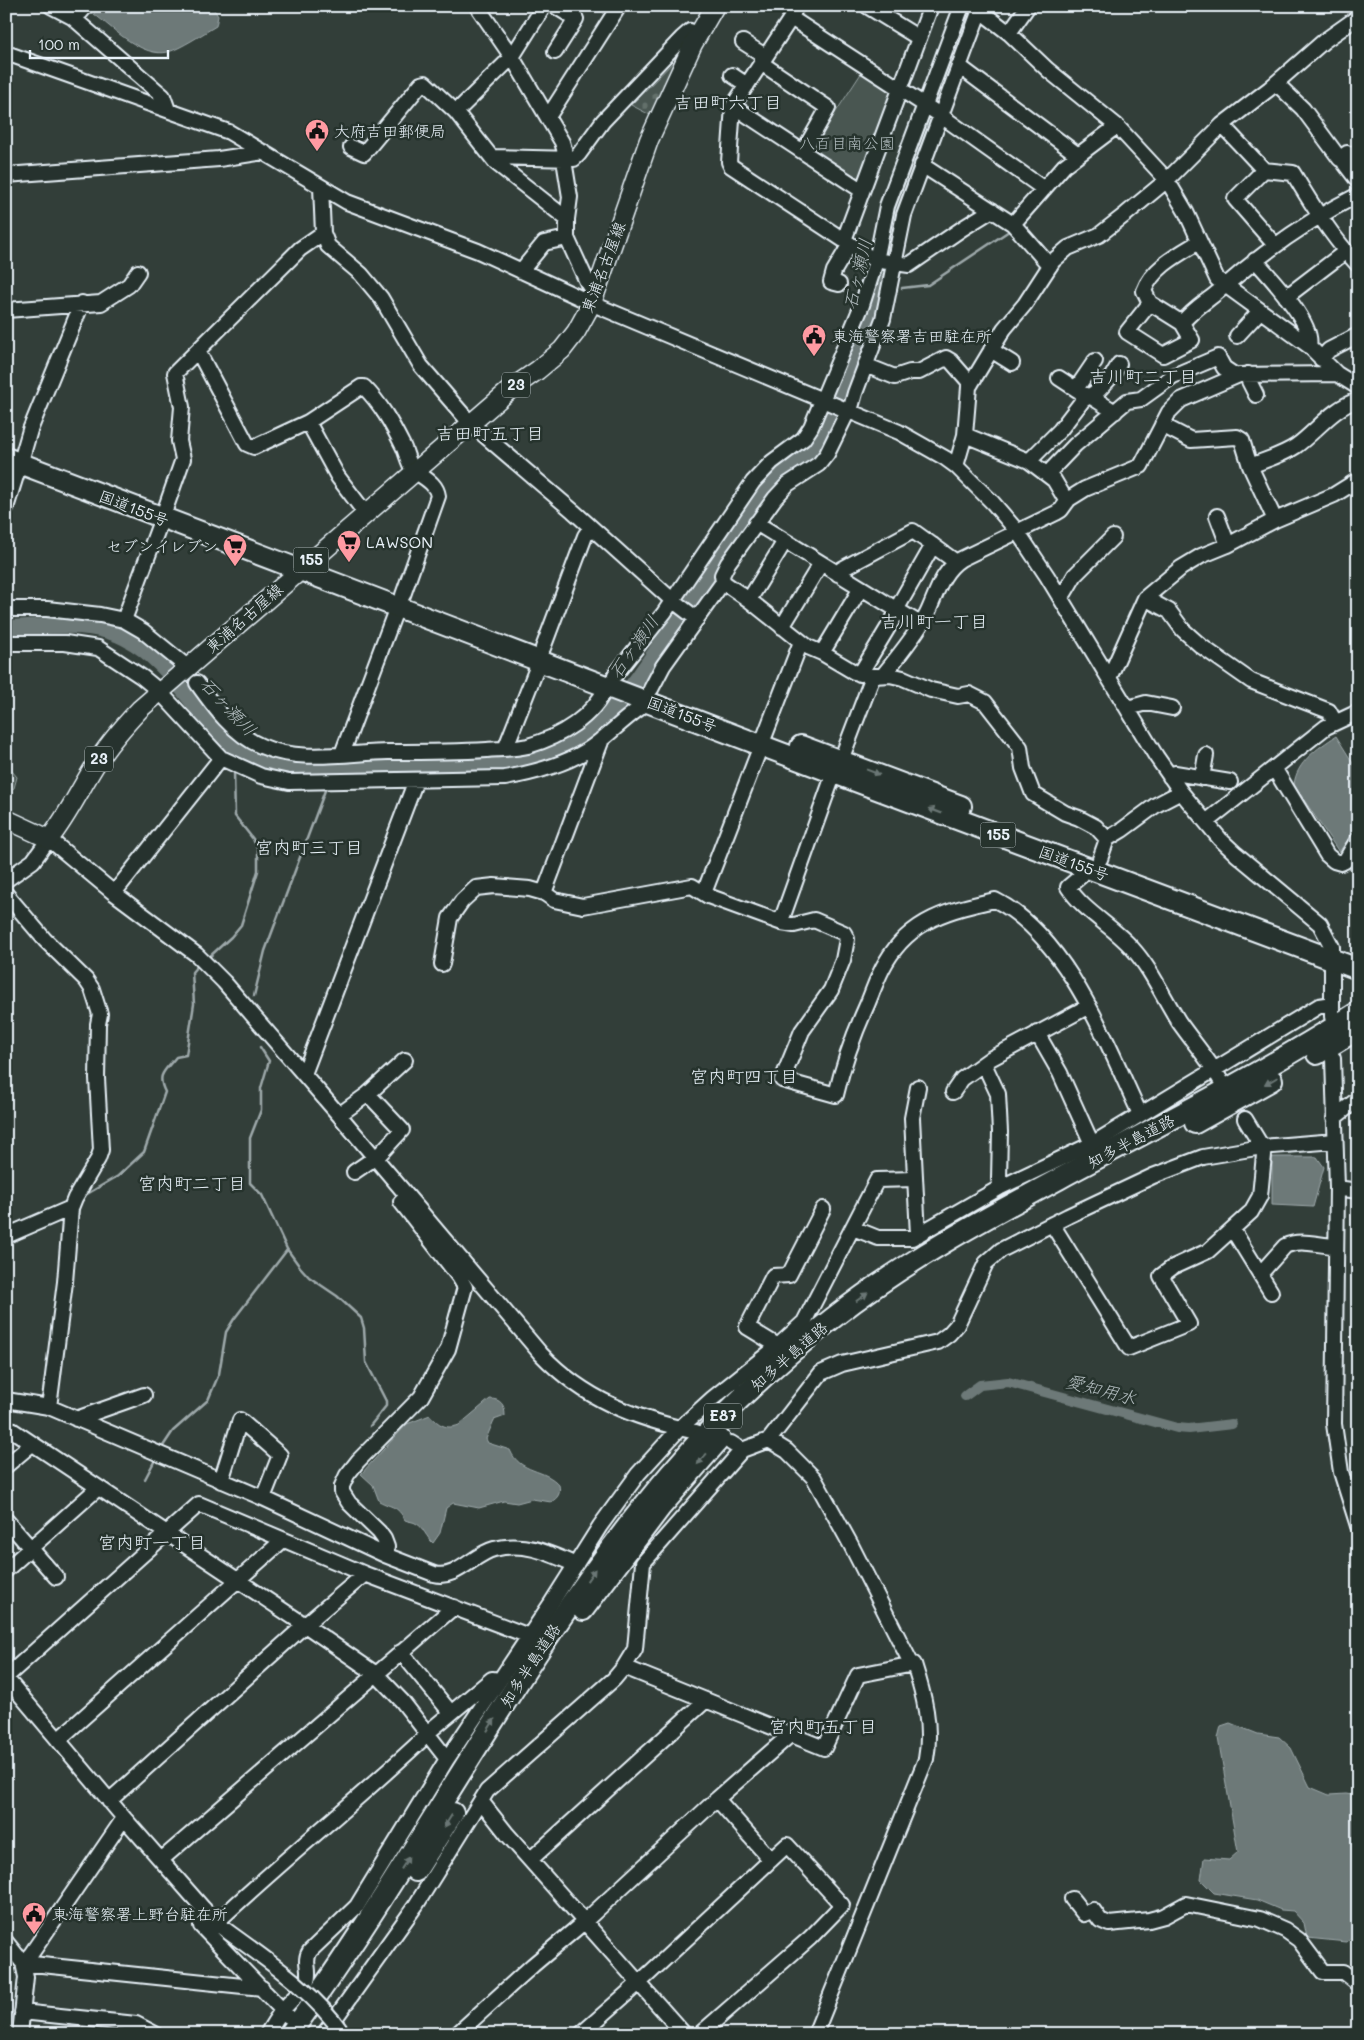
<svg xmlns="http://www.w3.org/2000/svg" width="1364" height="2040" font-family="Mali,'Klee One',sans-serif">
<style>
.green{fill:#495651;stroke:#98a4a4}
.forest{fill:url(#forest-firs);stroke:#98a4a4}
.cemetery{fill:url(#cemetery-stones);stroke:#98a4a4}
.water{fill:#6d7978;stroke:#9ea9ab}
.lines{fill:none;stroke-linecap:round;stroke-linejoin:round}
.stream{stroke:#9ea9ab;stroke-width:2.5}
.canal{stroke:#6d7978;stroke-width:10}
.river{stroke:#6d7978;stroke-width:16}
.minor-casing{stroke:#e8f1f8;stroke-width:18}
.major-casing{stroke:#e8f1f8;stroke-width:21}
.highway-casing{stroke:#e8f1f8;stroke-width:24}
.minor{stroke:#26332d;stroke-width:14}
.major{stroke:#26332d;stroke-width:18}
.highway{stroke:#26332d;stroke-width:20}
.minor-bridge-casing{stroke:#e8f1f8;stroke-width:18;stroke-linecap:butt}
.minor-bridge{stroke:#26332d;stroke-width:14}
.oneway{fill:#6a7674}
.labels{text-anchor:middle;stroke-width:5;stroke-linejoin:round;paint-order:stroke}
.shield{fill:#26332d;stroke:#aeb8bb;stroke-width:1}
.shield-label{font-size:15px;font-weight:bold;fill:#e8f1f8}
.poi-label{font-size:16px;fill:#e8f1f8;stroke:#26332d;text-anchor:start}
.park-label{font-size:16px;fill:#b0bbbe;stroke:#26332d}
.street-label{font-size:16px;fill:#e8f1f8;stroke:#26332d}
.neighbourhood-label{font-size:18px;fill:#e8f1f8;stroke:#26332d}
.water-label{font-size:18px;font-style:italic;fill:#b1bbbe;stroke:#26332d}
</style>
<defs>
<pattern id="forest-firs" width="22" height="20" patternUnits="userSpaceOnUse" patternTransform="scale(1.25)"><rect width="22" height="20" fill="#495651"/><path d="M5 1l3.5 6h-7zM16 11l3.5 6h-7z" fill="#636f6b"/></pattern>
<pattern id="cemetery-stones" width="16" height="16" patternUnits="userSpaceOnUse" patternTransform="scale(1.25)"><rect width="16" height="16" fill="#495651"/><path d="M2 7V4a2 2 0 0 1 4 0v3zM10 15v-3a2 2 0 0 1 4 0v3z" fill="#636f6b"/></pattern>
</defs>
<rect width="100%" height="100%" fill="#323e39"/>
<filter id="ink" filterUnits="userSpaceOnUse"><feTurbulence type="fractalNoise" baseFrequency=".02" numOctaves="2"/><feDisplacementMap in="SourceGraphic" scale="10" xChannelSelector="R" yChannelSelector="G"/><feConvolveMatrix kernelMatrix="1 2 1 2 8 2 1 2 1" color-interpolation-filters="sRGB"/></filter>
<g filter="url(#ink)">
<!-- green -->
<path class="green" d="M 862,72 L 892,90 L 893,94 L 862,179 L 857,181 L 813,151 L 813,147 Z"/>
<!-- forest -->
<path class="forest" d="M 6,764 L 17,777 L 14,788 L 6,794 Z"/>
<!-- cemetery -->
<path class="cemetery" d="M 689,46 L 654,117 L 631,105 Z"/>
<!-- water -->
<path class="water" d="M 94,6 L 212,6 L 218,16 L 216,26 C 204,33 180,49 168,52 C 142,58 113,28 94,14 Z
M 1336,736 L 1358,771 L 1358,826 L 1339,852 L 1294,785 C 1296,762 1318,748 1336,736 Z
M 1272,1157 L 1317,1157 L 1324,1167 L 1313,1207 L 1272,1205 Z
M 490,1399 C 501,1399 505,1405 505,1416 L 494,1420 L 486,1439 L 488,1443 L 510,1450 C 520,1474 545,1468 559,1485 C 561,1493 558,1498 551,1502 L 532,1499 L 517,1503 L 504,1501 L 479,1508 L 453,1503 L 446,1508 L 440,1533 L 433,1543 C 427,1538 422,1526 417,1524 C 413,1521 409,1522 405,1520 C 397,1505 392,1508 379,1501 L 373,1485 L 361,1474 L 407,1424 L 430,1415 C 439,1425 446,1430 459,1425 Z
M 1230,1723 L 1258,1734 L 1279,1737 L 1291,1748 L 1310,1787 L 1329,1795 L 1346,1794 L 1358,1796 L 1358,1932 L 1347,1942 L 1307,1938 L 1304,1923 L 1293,1911 L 1281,1910 L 1257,1900 L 1214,1893 L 1201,1880 L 1204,1858 L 1229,1860 L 1238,1852 L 1218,1738 L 1221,1726 Z"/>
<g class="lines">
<!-- stream -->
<path class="stream" d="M 1026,220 L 1069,171
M 877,287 L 885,287
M 902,288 L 928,285 L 1009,231
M 708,576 L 717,582
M 785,638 L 795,645
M 234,760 L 235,748
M 328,777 L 329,768
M 208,958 L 231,937 L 241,925 L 258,871 L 258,850 L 253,839 L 235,816 L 234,770
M 254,996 L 265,951 L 327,785
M 260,1047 L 269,1061 L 261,1088 L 261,1110 L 250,1138 L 250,1183 L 262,1195 L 287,1249 L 300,1267 L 309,1277 L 337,1296 L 361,1318 L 364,1328 L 366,1362 L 386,1401 L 386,1406 L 370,1426
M 87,1194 L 118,1176 L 144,1152 L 165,1092 C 156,1074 165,1071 176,1057 L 186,1055 L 194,1004 L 192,972 L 199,964
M 161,1449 L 173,1431 L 208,1400 L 219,1374 L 226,1332 L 234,1319 L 287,1250
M 145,1479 L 156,1458"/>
<!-- canal -->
<path class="canal" d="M 965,1396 L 980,1385 L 1008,1382 L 1177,1428 L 1189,1429 L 1232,1424"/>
<!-- river -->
<path class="river" d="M 6,628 C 90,624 123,617 180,686 C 197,707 213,730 234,747 C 273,777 332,768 378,767 C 430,766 495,771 544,756 C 608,735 642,671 678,619 C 708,574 738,529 769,485 L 780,474 L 806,458 L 814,449 L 831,412 L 866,327 L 883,266 L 894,208 L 970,6"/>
<defs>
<path id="minor" d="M 51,6 L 72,17 L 81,12 L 86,6
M 477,6 L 512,57 L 562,142 L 567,159
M 796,6 L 791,18 L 733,106 L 729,162 L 731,166 L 874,260 L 909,265 L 963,228 L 992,210
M 867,6 L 919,38
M 974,6 L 1009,33 L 1028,6
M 72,17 L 163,96 L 168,110
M 791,18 L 940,115 L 1044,189
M 1009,33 L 1048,70 L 1117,126 L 1167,180 L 1186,212 L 1217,279 L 1309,346 L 1337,374 L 1358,387
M 743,42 L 765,56
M 555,52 L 576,19 L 555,6
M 6,53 L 229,132 L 347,202 L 478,251 L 600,307 L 899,432 L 945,458 L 956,466 L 993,503 L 1017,531 L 1047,576 L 1156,756 L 1181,792 L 1220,839 L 1236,854 L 1320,924 L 1332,947 L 1332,1017
M 761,63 L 828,108 L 803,152
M 959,66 L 1078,155
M 732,75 L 747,85
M 1276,83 L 1303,109 L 1340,159 L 1347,153
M 733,106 L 861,190
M 456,112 L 512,57 L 544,6
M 548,117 L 619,6
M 1222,125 L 1264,170 L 1293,173 C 1312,205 1332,237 1358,265
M 351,147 L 364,153 L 421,84 L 425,83 L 456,112 L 496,163 L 567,219 L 567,238 L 588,284 L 597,290
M 1358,151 L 1345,164 L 1358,181
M 492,157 L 574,159 L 579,154 L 603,121 L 682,38 L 690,31 L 698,35
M 564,160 L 570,197 L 567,219
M 922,165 L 1013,224 L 1064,166 L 1117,126
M 1264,170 L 1235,199 L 1275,245
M 6,175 L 219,159 L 264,152
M 321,187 L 323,233 L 328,246 L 361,274 L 381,298 L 421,366 L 471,424 L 573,511 L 672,600 L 697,619
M 1013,224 L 1050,266
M 844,240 L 931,6
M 1255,260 C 1270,277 1315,324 1309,346
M 521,271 L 544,243 L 567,238
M 839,284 L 831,282 L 834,271 L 850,244
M 1286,297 L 1345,252
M 1150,303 L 1127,332 L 1163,355 L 1192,340 L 1182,323 L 1150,303 L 1144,291 C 1152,268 1179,254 1199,242
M 6,310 L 101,303 L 129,285 L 138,272
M 1182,323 C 1193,309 1206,302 1219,291 C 1261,254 1308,220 1358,195
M 1237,336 L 1260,311
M 991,350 L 1012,363
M 198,351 L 247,444 L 254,447 L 308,422 L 361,387 L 364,387 C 381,404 392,424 403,446 C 406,452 408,462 412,468 C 420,477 436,481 438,496 L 403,595
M 1321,359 L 1329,350 L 1358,335
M 865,365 L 895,377 L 910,372 L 919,372 L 946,358 L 951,361 L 971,384
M 1248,374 L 1249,381 L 1256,395
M 1059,378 L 1088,397
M 1076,389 L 1095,361
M 1090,396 L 1115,412
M 850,411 L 855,393 L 883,319 L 904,215 L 980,10
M 308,422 L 338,477 L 366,514
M 1162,425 L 1191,440 L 1237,437 L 1242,440 L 1250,466 L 1275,520
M 965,435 L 1029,461 L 1054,480 L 1067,502
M 23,454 L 30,430 L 82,303
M 1029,461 L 1060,430 L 1083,400 L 1099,390 L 1112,376 L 1119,364
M 956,466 L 965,435 L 969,387 L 1004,329 L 1025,304 L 1053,261 L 1068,248 L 1099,235 L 1126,214 L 1167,180 L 1222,125 L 1269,89 L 1324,41 L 1358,17
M 1250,466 C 1265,460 1283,455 1296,446 C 1317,431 1332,408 1358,400
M 1052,469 L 1075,445 L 1127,401 L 1141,399 L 1173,376 L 1218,357 L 1224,368 L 1236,376
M 166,507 L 183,459 L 179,441 L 182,407 L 175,373 L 300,249 L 323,233
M 6,508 L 20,463
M 1217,516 L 1228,545
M 756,523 L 920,624
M 838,574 L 842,569 L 913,531 L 956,562
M 723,582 L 749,600 L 808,647 L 822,653 L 854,672 L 873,676 L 890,675 L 903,678 L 931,690 L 958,696 L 969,694 L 985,702 L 1020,747 L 1023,768 L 1033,794 L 1065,813 L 1079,818 L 1096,827 L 1107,839
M 1059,596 L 1065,592 L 1075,575 L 1113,537
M 1145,598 L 1169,611 L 1183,630 L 1201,646 L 1251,681 L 1329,711 L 1335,722
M 749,600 L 785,541
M 6,609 L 47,609 L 100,615 L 124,620 L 143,631 L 187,667
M 896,610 L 933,545
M 124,620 L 162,518
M 782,627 L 821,563
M 6,643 L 65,643 L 98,648 L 142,677 L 159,691 L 221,758 L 261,776 L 289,782 L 505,778 C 533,773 561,766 586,751 C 605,739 621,721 640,708 L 643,699
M 543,648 L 585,536 L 591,527
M 822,653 L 861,588
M 860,674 L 898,611
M 884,674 C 897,658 918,632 927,614 C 937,593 941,572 961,559 L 1056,513 L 1061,510 L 1069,499 L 1085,489 L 1141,466 L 1169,412 L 1181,400 L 1239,375 L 1337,374
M 615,675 L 664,613 L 753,482 L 772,462 L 803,439 L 811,427 L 862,305 L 876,261 L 887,206 L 962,6
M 1110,676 L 1145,598 L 1181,568 L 1201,556 L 1228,545 L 1275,520 L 1334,495 L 1358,480
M 197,683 C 214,707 233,734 261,746 C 299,763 348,753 388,752 C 421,752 454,752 487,750 C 500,749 515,749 528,746 C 560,737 593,717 607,686
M 651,689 L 663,666 L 723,582 L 722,575 L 728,563 L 775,498 L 788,484 L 819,464 L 827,454 L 848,411
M 1128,708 L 1146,703 L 1172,708
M 505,749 L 540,660
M 342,754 L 397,607
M 841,760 L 873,676
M 1274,768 L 1327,855 L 1334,861 L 1341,863 L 1345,861 L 1358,839
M 1170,777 L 1175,773 L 1230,782
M 1202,778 L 1206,755
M 1206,822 L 1326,727 L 1358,712
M 1100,859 L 1107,839 L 1122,830 L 1156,805 L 1181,792
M 1084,867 L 1081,876 L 1068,887 C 1084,912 1113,926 1132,948 C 1152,970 1163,997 1179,1022 C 1193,1042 1209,1060 1221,1081
M 6,880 L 33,861 L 49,839 L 114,893 L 197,955 L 224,982 L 339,1115 L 541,1354 C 585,1400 634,1418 696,1432
M 114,893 L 221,758
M 544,893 L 602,739
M 704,893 L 801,642
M 6,894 L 45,940 L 86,980 L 92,989 L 100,1014 L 98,1024 L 97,1078 L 101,1150 L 98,1159 L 75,1198 L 71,1208 L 65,1282 L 49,1407
M 779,922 L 784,913 L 834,773
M 442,964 L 450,918 L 462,901 L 476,888 L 494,886 L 530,889 L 544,893 L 554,900 L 583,906 L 692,886 L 708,896 L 782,923 L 794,925 L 814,920 L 844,933 L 847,939 L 843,960 L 831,990 L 802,1031 L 782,1080 L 836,1095 C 843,1064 854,1034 867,1005 C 873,991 878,975 886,962 C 911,919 950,910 995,900 C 1067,936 1107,1044 1140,1114
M 1037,1033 L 1060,1073 L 1092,1144
M 1333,1058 L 1337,1188 L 1334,1424 L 1341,1472 L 1358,1526
M 984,1064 L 998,1094 L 1000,1132 L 999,1179 L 1001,1187
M 304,1074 L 416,780
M 953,1092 L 962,1079 L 990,1059 L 1089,1006
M 339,1115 L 368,1094 L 405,1060
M 1334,1118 L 1358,1099
M 354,1172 L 379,1155 L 402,1130 L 368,1094
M 1337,1188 L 1358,1191
M 1052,1224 L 1129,1348 L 1189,1324 L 1161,1276 L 1173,1267 L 1208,1251 L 1251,1212 L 1260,1196 L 1264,1155 L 1262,1147 L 1245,1119
M 853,1228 L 878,1238 L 912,1238 L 1001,1187 L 1092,1144 L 1319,1006 L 1332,1004
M 1233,1230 L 1271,1292
M 918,1235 L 912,1118 L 918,1087
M 6,1236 L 71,1208
M 1260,1274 L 1285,1246 C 1301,1238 1319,1246 1336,1246
M 778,1346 L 747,1327 L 773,1276 L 789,1275 L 823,1209
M 6,1400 L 49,1407 L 263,1498 L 385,1555 L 434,1574 C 456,1580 474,1554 494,1549 C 524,1541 549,1553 576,1565
M 76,1419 L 144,1395
M 6,1426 L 305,1625 L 376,1674 L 402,1701 L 447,1759
M 769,1440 L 787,1451 L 814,1478 L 851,1545 L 912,1665
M 731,1443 L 742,1450
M 6,1466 L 32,1444
M 221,1481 L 240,1420 L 280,1455 L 263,1498
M 6,1520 L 56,1577
M 385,1555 L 387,1547 L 384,1539 L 379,1532 L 349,1503 L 342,1492 L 342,1486 L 347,1475 L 358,1461 L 421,1397 L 448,1349 L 465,1287 L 459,1277 L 401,1202
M 6,1570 L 98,1488
M 401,1652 L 451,1713
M 624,1667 L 824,1748 L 858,1675 L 914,1664 C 924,1695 932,1727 926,1759 L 815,2034
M 6,1677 L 199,1504 L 365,1574 L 529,1636
M 6,1678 L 124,1818 L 216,1923 L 227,1931
M 426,1734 L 492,1679 L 499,1680
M 58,1740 L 283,1540
M 717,1799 L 771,1860
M 109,1801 L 305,1625 L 365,1574
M 481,1801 L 507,1834 L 684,2034
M 161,1860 L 454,1607
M 530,1860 L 705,1701
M 1072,1899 L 1084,1914 L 1093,1910 L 1100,1920 L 1109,1924 L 1149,1920 L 1164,1916 L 1186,1904 L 1260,1919 L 1285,1930 L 1299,1940 L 1323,1972 L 1343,1972 L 1358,1984
M 204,1909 L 201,1926 L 288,2016
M 216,1923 C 285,1858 358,1800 427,1735
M 6,1942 L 23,1963 L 26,1977 L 20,2034
M 23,1963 L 262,1988
M 23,1963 L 31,1954 L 124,1818
M 22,2012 L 136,2024 L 155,2034
M 267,2034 C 272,2026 276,2018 282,2011 C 290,2000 301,1994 307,1981 C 311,1970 303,1961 310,1951 L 357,1906 L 447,1759 L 550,1605 L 600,1526 L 638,1474 L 680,1428 L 713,1398 L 778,1346 L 804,1322 L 877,1180 L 915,1179
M 324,2034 L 416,1905 L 487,1791 L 614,1679 L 624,1667 L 635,1649 L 643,1563 L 742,1450 L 769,1440 L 821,1373 L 842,1364 L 938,1342 L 949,1334 L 957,1325 L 986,1263 L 993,1257 L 1001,1250 L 1068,1216 L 1153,1176 L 1203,1157 L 1262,1147 L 1335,1141
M 457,2034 L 533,1965 L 584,1922 L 717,1799 L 790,1735
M 581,2034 L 640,1982 L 787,1845 L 842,1905 L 810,1938 L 700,2034"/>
<path id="major" d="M 6,819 L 49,839 C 67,817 79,791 94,767 C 107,745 123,727 140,709 L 512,388 L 538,370 L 562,350 L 576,332 L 592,303 L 649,140 L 693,44 L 715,6"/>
<path id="highway" d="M 6,458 L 834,773 L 1358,969
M 801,746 L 961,806
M 1317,1054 L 1358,1029
M 1195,1123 L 1272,1080
M 583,1610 L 660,1508 L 720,1439
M 416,1871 L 453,1813
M 290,2034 C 423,1852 523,1647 669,1475 C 718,1417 774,1364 833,1318 C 905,1261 986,1218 1066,1175 C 1164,1123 1264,1072 1358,1012"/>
</defs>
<!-- minor casing -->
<use href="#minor" class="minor-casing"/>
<!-- major casing -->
<use href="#major" class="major-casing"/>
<!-- highway casing -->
<use href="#highway" class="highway-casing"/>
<!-- minor -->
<use href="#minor" class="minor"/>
<!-- major -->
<use href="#major" class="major"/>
<!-- highway -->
<use href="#highway" class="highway"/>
<defs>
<path id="minor-bridge" d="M 227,1931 C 268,1961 314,1991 343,2034"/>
</defs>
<!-- minor-bridge casing -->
<use href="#minor-bridge" class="minor-bridge-casing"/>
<!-- minor-bridge -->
<use href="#minor-bridge" class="minor-bridge"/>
</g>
<!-- one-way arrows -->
<defs><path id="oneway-solid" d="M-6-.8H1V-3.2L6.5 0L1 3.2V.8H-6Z" transform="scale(1.25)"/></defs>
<g class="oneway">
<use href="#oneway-solid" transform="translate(873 772) rotate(21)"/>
<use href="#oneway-solid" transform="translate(935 811) rotate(-159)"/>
<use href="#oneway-solid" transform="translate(1271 1081) rotate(150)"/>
<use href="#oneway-solid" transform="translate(862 1297) rotate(-36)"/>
<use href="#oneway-solid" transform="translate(702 1459) rotate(131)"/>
<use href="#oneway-solid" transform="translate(591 1575) rotate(-55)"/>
<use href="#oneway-solid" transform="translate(491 1725) rotate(-58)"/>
<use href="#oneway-solid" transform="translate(448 1821) rotate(122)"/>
<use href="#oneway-solid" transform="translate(405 1863) rotate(-58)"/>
</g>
</g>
<!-- icons -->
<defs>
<symbol id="civic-pin" viewBox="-11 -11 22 30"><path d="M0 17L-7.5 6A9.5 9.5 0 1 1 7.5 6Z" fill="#ff9aa2" stroke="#26332d"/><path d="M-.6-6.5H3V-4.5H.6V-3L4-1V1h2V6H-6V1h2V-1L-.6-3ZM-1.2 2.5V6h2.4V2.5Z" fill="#111"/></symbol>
<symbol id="supermarket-pin" viewBox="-11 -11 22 30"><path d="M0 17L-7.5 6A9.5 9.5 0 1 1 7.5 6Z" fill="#ff9aa2" stroke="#26332d"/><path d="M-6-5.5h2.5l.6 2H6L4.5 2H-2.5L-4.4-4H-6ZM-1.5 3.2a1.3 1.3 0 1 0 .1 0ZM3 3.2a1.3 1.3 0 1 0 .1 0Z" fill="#111"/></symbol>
</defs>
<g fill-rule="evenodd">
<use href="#civic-pin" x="303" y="117" width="28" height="38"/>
<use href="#civic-pin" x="800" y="322" width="28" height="38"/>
<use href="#supermarket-pin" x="335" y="528" width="28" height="38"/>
<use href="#supermarket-pin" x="221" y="532" width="28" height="38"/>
<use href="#civic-pin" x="20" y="1900" width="28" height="38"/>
</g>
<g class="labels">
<!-- shield labels -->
<g class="shield">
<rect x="502" y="372.5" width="28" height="25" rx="4"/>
<rect x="293.5" y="547.5" width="35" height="25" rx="4"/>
<rect x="85" y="746.5" width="28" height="25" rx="4"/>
<rect x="980.5" y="822.5" width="35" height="25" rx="4"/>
<rect x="704" y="1403.5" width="38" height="25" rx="4"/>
</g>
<g class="shield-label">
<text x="516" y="390">23</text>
<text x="311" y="565">155</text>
<text x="99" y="764">23</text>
<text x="998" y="840">155</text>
<text x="723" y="1421">E87</text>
</g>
<!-- poi labels -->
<g class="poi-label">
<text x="334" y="137">大府吉田郵便局</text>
<text x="832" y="342">東海警察署吉田駐在所</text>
<text x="366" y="548">LAWSON</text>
<text x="218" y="552" text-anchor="end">セブンイレブン</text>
<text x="52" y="1920">東海警察署上野台駐在所</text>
</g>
<!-- park labels -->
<g class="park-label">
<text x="847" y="149">八百目南公園</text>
</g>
<!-- street labels -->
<g class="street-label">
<text transform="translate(603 267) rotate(-69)" y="6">東浦名古屋線</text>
<text transform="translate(134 508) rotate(21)" y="6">国道155号</text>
<text transform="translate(244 618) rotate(-41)" y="6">東浦名古屋線</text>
<text transform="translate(682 714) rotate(21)" y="6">国道155号</text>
<text transform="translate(1074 863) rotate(20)" y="6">国道155号</text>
<text transform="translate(1131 1141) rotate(-28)" y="6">知多半島道路</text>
<text transform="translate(789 1356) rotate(-41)" y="6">知多半島道路</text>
<text transform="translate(530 1665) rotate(-57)" y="6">知多半島道路</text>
</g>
<!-- neighbourhood labels -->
<g class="neighbourhood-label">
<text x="728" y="109">吉田町六丁目</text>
<text x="1143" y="383">吉川町二丁目</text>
<text x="490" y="440">吉田町五丁目</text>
<text x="934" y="628">吉川町一丁目</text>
<text x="309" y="854">宮内町三丁目</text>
<text x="744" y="1083">宮内町四丁目</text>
<text x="192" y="1190">宮内町二丁目</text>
<text x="152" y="1549">宮内町一丁目</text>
<text x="823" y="1733">宮内町五丁目</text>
</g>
<!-- water labels -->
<g class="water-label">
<text transform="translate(858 274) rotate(-77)" y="6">石ヶ瀬川</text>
<text transform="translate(634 647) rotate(-55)" y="6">石ヶ瀬川</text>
<text transform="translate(228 707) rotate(47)" y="6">石ヶ瀬川</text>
<text transform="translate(1101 1390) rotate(15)" y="6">愛知用水</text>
</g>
</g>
<!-- margin -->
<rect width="1364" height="2040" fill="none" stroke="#26332d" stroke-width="25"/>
<rect x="12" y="12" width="1339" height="2015" fill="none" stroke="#e8f1f8" stroke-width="2" filter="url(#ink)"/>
<!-- scale -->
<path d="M30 50v8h138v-8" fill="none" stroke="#e8f1f8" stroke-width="2.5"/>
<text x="38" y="50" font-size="15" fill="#e8f1f8" stroke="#26332d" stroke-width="4" paint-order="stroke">100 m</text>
</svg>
